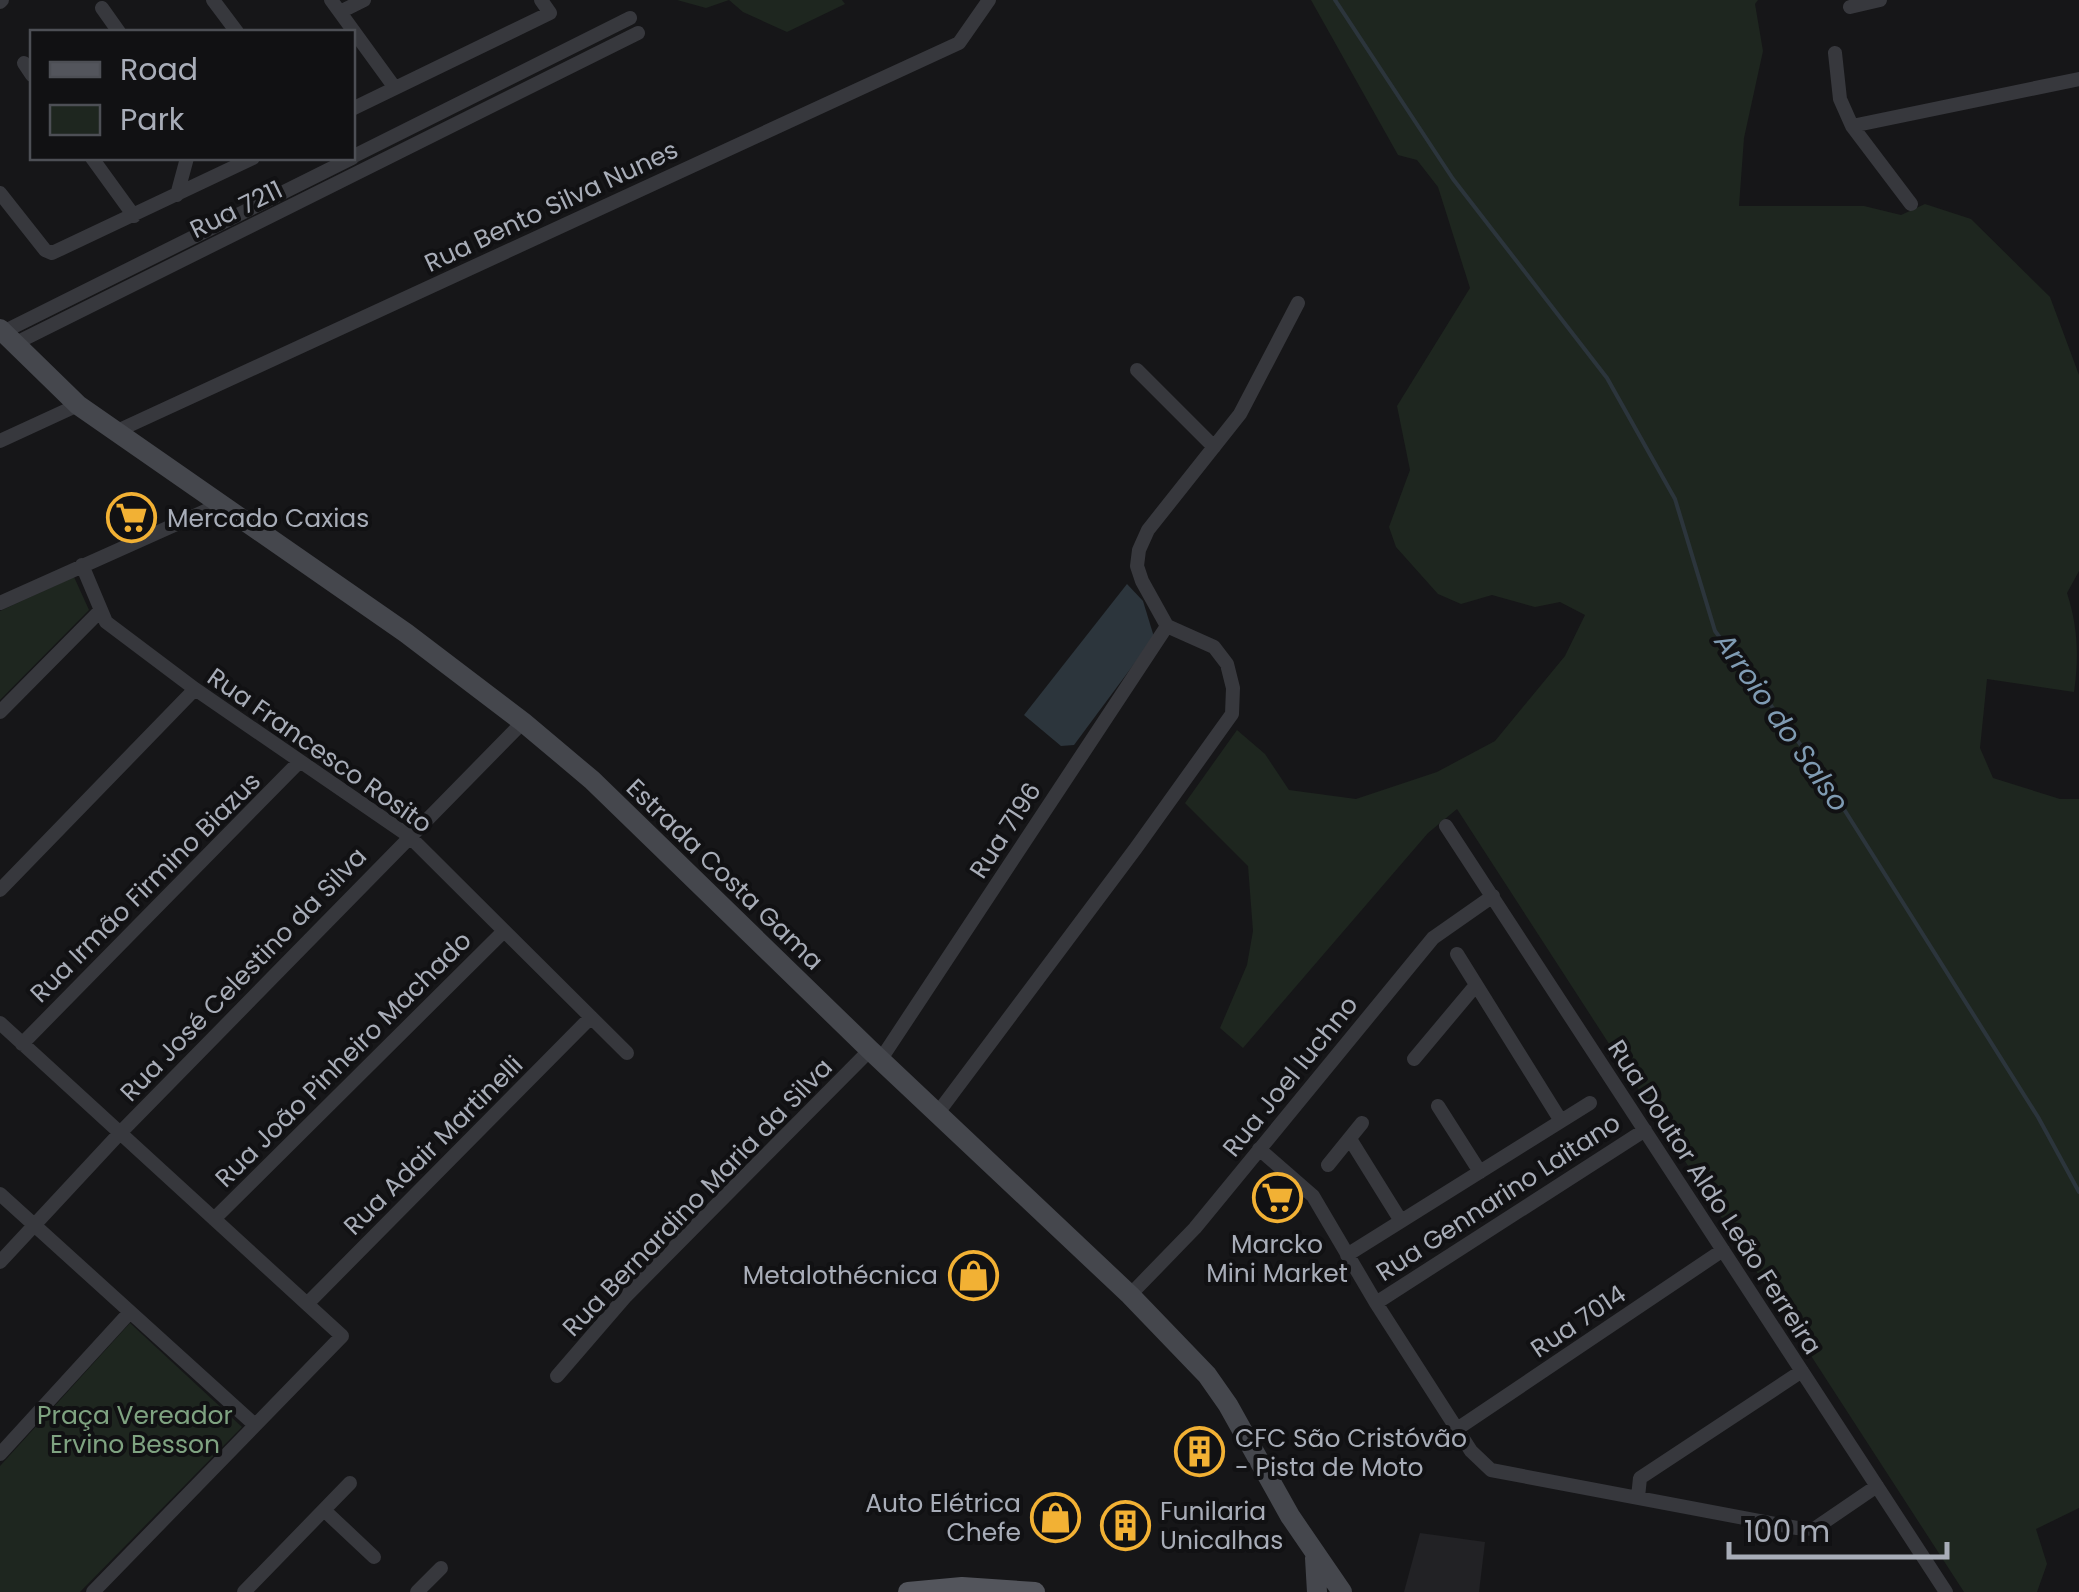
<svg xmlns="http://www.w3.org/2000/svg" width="2079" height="1592" font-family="Poppins,sans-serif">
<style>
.built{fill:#222225}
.green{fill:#1e261f}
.water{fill:#2c353c}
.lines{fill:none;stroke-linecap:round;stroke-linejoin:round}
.stream{stroke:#2c353c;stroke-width:4}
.minor{stroke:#37383d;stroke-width:14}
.secondary{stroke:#45474d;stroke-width:20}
.primary{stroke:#53555c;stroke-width:20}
.labels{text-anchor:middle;stroke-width:8;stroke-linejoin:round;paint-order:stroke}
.street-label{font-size:25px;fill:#a8adb8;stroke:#111113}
.poi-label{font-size:25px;fill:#a8adb8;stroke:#111113;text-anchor:start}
.park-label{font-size:25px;fill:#7fa381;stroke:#111113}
.water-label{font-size:28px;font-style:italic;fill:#7f9bb3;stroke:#111113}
</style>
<rect width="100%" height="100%" fill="#161618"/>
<!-- built -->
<path class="built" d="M 1420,1533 L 1485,1542 L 1479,1592 L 1404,1592 Z"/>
<!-- green -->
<path class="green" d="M 677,0 L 842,0 L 845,4 L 787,32 L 743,12 L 729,0 L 706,8 Z
M 1311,0 L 1758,0 L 1755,4 L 1763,51 L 1744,138 L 1739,206 L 1864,206 L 1901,215 L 1925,204 L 1971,219 L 2050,297 L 2079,375 L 2079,571 L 2067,593 C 2078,627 2079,657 2074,692 L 1987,679 L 1980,748 L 1993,778 L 2060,799 L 2079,799 L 2079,1508 L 2036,1529 L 2047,1564 L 2037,1592 L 1964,1592 L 1457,809 L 1428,833 L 1243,1048 L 1220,1028 L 1247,965 L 1253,931 L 1248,866 L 1185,803 L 1237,730 L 1265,754 L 1289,790 L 1356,799 L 1437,772 L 1495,741 L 1565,656 L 1585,615 L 1560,602 L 1535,607 L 1492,595 L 1461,604 L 1438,594 L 1396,547 L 1389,527 L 1410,470 L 1397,406 L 1470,288 L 1438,187 L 1417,160 L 1398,155 Z
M 74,577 L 89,610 L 0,700 L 0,611 Z
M 130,1323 L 242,1427 L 80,1592 L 0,1592 L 0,1466 Z"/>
<!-- water -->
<path class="water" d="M 1127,584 L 1143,601 L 1154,637 L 1074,745 L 1061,746 L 1024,715 Z"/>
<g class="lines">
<!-- stream -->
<path class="stream" d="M 1335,0 L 1453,179 L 1607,378 L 1675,499 L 1715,631 L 1818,768 L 2038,1117 L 2079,1192"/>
<!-- minor -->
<path class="minor" d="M 213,0 L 237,32
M 331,0 L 395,88
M 0,2 L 2,0
M 1850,7 L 1880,0
M 102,8 L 119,32
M 340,12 L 364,0
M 1835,53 L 1840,99 L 1852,126 L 1911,204
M 24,63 L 32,75
M 352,109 L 550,13 L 541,0
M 1852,126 L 2079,79
M 352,157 L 630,18
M 92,158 L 134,216
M 0,193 L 45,250 L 52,253 L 253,158
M 177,195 L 187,158
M 3,332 L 352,158
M 14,344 L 638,33
M 1137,370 L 1214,447
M 115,432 L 959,43 L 989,0
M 0,441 L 78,405
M 82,565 L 106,622 L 195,689 L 409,836 L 627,1053
M 0,603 L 221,504
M 0,712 L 100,611
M 1446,826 L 1946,1592
M 0,890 L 195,689
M 1457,954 L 1561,1121
M 0,1023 L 342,1336 L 93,1592
M 22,1044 L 299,762
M 881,1059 L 1167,626
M 1414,1059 L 1476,985
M 1438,1106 L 1480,1172
M 937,1114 L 1136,848 L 1232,714 L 1233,688 L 1227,664 L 1214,647 L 1167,626 L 1142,581 L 1137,566 L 1139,550 L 1148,530 L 1240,414 L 1298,303
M 1350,1139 L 1401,1221
M 1259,1149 L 1313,1196 L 1376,1303 L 1471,1451 L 1491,1470 L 1797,1528 L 1814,1529 L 1877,1486
M 1328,1165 L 1362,1123
M 0,1194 L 255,1425
M 214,1219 L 504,931
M 1347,1255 L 1590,1103
M 0,1262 L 120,1133 L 523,722
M 1130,1295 L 1195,1228 L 1433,938 L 1493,896
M 1376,1303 L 1645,1130
M 307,1304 L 591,1017
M 557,1376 L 626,1296 L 870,1050
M 1457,1429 L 1723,1250
M 0,1454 L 130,1312
M 1638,1497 L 1640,1478 L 1802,1371
M 324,1510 L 374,1557
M 244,1592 L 350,1483
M 417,1592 L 441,1568"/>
<!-- secondary -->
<path class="secondary" d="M 0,329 L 78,405 L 406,633 L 523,722 L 592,780 L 870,1050 L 1130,1295 L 1207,1375 L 1228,1405 L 1290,1516 L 1342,1592
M 1315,1558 L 1317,1592"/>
<!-- primary -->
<path class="primary" d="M 908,1592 L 962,1587 L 1035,1592"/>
</g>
<!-- icons -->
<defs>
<symbol id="supermarket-ring" viewBox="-11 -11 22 22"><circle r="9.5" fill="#111113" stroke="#f2b134" stroke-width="1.5"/><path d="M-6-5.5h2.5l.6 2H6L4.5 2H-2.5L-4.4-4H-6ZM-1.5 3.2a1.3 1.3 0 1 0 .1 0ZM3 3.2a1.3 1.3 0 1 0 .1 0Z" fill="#f2b134"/></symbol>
<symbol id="shop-ring" viewBox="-11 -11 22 22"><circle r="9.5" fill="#111113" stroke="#f2b134" stroke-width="1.5"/><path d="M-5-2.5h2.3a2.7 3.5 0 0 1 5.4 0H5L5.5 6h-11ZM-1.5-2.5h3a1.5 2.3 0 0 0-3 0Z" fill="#f2b134"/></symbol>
<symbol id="building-ring" viewBox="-11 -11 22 22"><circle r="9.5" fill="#111113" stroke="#f2b134" stroke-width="1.5"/><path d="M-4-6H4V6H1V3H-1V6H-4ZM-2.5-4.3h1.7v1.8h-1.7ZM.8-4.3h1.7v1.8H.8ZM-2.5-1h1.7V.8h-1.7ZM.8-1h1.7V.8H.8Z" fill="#f2b134"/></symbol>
</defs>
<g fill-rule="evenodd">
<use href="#supermarket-ring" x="104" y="490" width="55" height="55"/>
<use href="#supermarket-ring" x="1250" y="1170" width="55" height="55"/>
<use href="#shop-ring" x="946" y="1248" width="55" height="55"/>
<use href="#building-ring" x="1172" y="1424" width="55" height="55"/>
<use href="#shop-ring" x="1028" y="1490" width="55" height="55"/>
<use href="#building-ring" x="1098" y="1498" width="55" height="55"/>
</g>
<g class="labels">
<!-- street labels -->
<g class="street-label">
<text transform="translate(551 206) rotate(-25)" y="9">Rua Bento Silva Nunes</text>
<text transform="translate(236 209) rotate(-26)" y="9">Rua 7211</text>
<text transform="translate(320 750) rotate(35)" y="9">Rua Francesco Rosito</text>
<text transform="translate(1005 830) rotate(-57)" y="9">Rua 7196</text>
<text transform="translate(725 874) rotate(44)" y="9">Estrada Costa Gama</text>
<text transform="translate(145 887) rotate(-45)" y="9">Rua Irmão Firmino Biazus</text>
<text transform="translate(243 974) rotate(-46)" y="9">Rua José Celestino da Silva</text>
<text transform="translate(343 1059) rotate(-45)" y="9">Rua João Pinheiro Machado</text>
<text transform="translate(1290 1076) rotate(-51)" y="9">Rua Joel Iuchno</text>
<text transform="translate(433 1145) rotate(-45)" y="9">Rua Adair Martinelli</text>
<text transform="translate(697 1197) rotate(-46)" y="9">Rua Bernardino Maria da Silva</text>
<text transform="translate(1498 1197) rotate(-33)" y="9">Rua Gennarino Laitano</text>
<text transform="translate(1715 1197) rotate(57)" y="9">Rua Doutor Aldo Leão Ferreira</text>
<text transform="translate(1578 1321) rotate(-34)" y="9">Rua 7014</text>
</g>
<!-- poi labels -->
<g class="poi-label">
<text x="167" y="527">Mercado Caxias</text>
<text x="1277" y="1253" text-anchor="middle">Marcko<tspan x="1277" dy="29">Mini Market</tspan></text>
<text x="938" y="1284" text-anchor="end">Metalothécnica</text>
<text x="1235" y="1447">CFC São Cristóvão<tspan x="1235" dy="29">- Pista de Moto</tspan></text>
<text x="1021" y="1512" text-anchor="end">Auto Elétrica<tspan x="1021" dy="29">Chefe</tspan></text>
<text x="1160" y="1520">Funilaria<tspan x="1160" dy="29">Unicalhas</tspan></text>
</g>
<!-- park labels -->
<g class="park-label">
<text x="135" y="1424">Praça Vereador<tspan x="135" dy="29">Ervino Besson</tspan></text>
</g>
<!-- water labels -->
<g class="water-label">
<text transform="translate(1782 722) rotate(55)" y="10">Arroio do Salso</text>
</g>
</g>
<!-- legend -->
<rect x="30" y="30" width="325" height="130" fill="#111113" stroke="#4d4f55" stroke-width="2.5"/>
<rect x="50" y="62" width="50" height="15" fill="#53555c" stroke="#4d4f55" stroke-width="2.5"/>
<text x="120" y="80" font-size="30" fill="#a8adb8">Road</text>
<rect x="50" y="105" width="50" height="30" fill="#1e261f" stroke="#4d4f55" stroke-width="2.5"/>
<text x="120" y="130" font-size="30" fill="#a8adb8">Park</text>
<!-- scale -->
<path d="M1729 1542v15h218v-15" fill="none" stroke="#a8adb8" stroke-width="5"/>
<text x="1744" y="1542" font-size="30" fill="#a8adb8" stroke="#111113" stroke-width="8" paint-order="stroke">100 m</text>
</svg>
